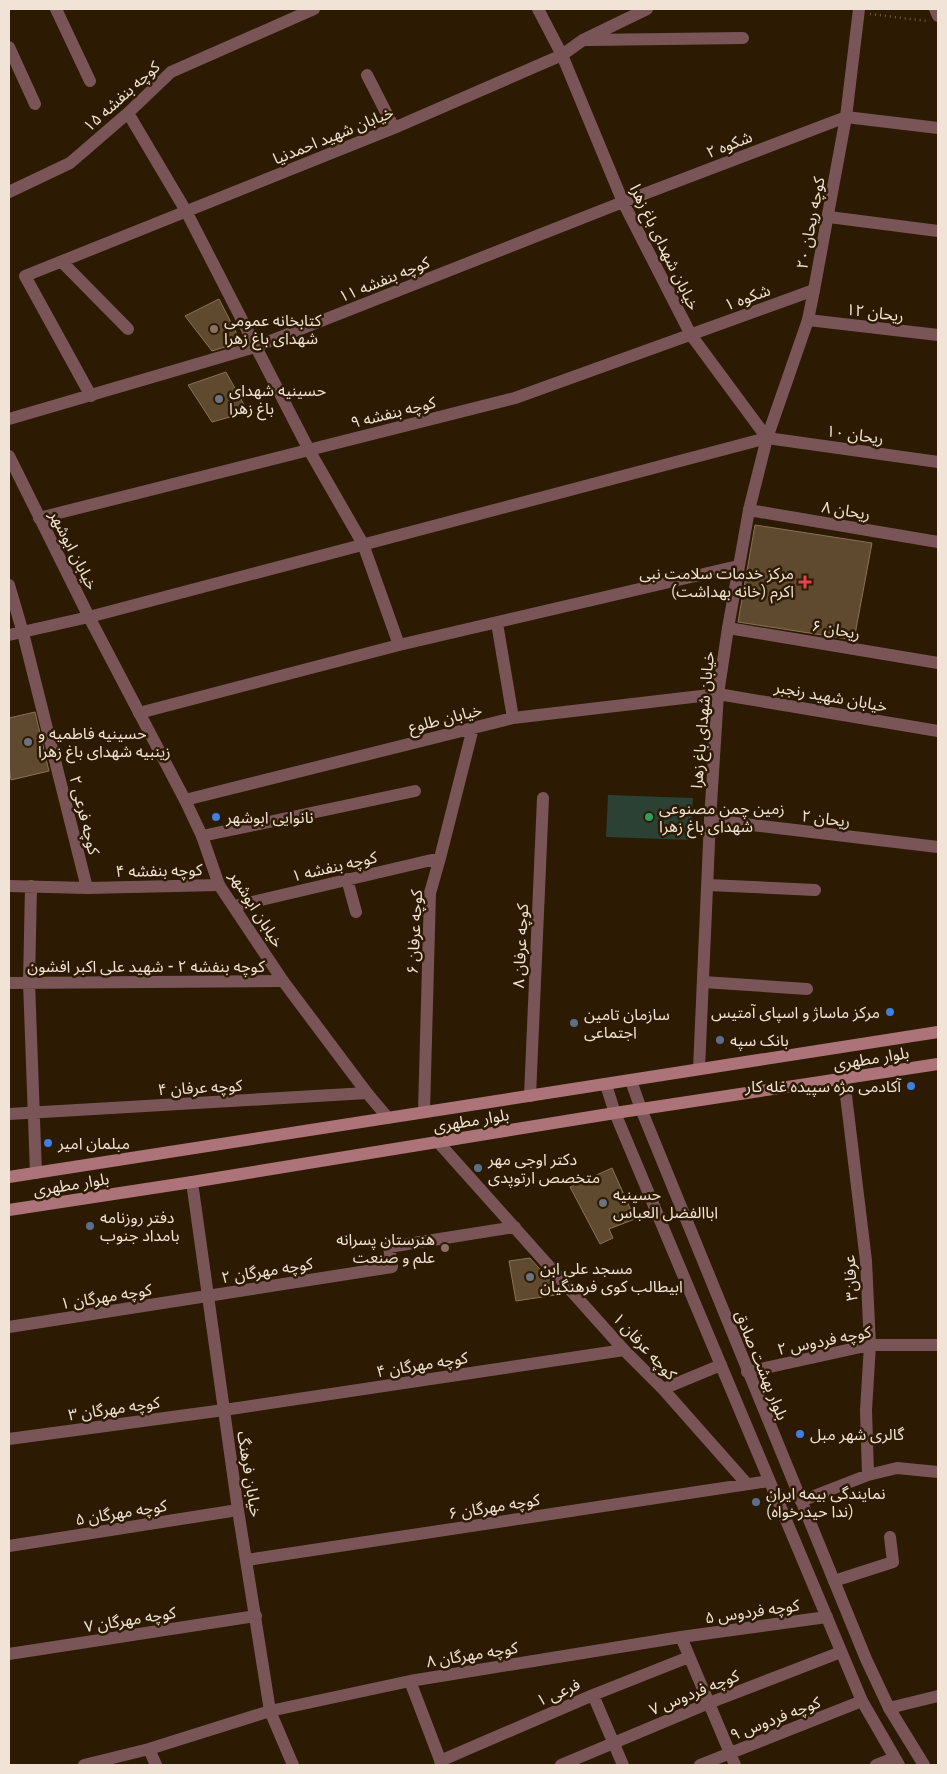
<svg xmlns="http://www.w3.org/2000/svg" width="947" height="1774" font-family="'IBM Plex Sans','Noto Sans Arabic',sans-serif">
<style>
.green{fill:#2b4134}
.building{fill:#5f492f;stroke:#897257}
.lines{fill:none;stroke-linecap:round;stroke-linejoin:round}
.path{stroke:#6e5d49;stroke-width:2.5;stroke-dasharray:1 4;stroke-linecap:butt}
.minor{stroke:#795558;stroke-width:12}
.tertiary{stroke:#795558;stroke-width:12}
.secondary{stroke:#ac7478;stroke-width:12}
.education-dot{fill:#8d6e63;stroke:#2d1a02;stroke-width:2}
.worship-dot{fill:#6b7280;stroke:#2d1a02;stroke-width:2}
.health-dot{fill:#e0444e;stroke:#2d1a02;stroke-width:2}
.shop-dot{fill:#3f7fe0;stroke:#2d1a02;stroke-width:2}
.leisure-dot{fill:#2e9e5b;stroke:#2d1a02;stroke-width:2}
.service-dot{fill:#5c6f8a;stroke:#2d1a02;stroke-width:2}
.labels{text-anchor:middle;stroke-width:5;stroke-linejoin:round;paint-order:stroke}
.street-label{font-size:16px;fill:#f1e4d6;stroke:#2d1a02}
.poi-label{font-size:16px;fill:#f1e4d6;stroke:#2d1a02;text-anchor:start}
</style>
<rect width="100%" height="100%" fill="#2d1a02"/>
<!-- green -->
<path class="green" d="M 608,795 L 693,798 L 691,840 L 606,837 Z"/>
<!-- building -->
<path class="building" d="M 219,299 L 241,342 L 212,351 L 185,316 Z
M 226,372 L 248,412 L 212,422 L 188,385 Z
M 755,525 L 872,543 L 854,640 L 738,622 Z
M 35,712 L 49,771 L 11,780 L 9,767 L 9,718 Z
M 612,1168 L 635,1219 L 609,1229 L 613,1238 L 600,1244 L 570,1187 Z
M 530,1258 L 562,1294 L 516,1301 L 509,1261 Z"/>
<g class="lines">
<!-- path -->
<path class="path" d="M 870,14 L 927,21"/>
<!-- minor -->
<path class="minor" d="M 56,9 L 90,81
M 538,9 L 562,55 L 623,202 L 691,335 L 767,438
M 588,40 L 743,38
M 9,47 L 35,104
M 367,75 L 394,128
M 128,113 L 186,211 L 309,450 L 363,544 L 399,645
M 9,192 L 70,163 L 128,113 L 171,72 L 314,9
M 829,217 L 938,231
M 62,262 L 128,329
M 808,320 L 938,335
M 91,396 L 25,276 L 394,128 L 562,55 L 583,40 L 647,9
M 9,419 L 255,347 L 623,202 L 846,117 L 938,128
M 749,510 L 938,542
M 39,518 L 515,398 L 814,290
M 9,585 L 23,633 L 87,888
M 497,623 L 513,718
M 728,628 L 938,663
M 9,635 L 89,617 L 767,438 L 938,462
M 139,713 L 399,645 L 738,566
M 185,800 L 513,718 L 718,694 L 938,731
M 710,820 L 938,847
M 202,836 L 415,791
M 347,879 L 356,912
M 708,885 L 815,890
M 9,886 L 87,888 L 219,885
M 31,886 L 29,982 L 36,1173
M 235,906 L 440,858
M 703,982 L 807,989
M 9,983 L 283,981
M 844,1079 L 866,1261 L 870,1345 L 866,1410 L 868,1475
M 530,1096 L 543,798
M 424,1112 L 430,893 L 440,858 L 473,728
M 9,1114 L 367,1093
M 438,1142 L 624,1350 L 663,1389 L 747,1484
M 9,1327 L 392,1267 L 389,1247 L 515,1227
M 747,1372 L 870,1345 L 938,1345
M 663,1389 L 721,1365
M 9,1439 L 224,1410 L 624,1350
M 801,1501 L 868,1475 L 897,1468 L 938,1472
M 9,1546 L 238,1510
M 247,1560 L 769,1481
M 834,1581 L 893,1562 L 890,1537
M 681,1637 L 735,1765
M 9,1654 L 256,1616
M 410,1681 L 442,1765
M 593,1695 L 623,1765
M 889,1708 L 938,1696
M 149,1749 L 156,1765
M 440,1761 L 593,1695 L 689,1657
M 84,1765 L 149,1749 L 270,1711 L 410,1681 L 681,1637 L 827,1617
M 561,1765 L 709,1703 L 841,1652
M 700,1765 L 862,1701"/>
<!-- tertiary -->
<path class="tertiary" d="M 935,9 L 938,16
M 9,456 L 89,617 L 185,800 L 202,836 L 219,885 L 283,981 L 367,1093 L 388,1118
M 699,1069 L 710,820 L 718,694 L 728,628 L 749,510 L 767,438 L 808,320 L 814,290 L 846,117 L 859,9
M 631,1081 L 641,1109 L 866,1659 L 889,1708 L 924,1765
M 606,1085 L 615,1113 L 862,1701 L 899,1765
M 192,1182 L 238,1510 L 270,1711 L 293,1765
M 876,1765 L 894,1758"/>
<!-- secondary -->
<path class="secondary" d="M 9,1177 L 938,1032
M 9,1210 L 192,1182 L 615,1113 L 938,1064"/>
</g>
<!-- markers -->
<g class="education-dot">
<circle cx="214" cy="329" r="5"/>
<circle cx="445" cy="1248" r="5"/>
</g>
<g class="worship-dot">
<circle cx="219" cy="399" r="5"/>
<circle cx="28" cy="742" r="5"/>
<circle cx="603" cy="1203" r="5"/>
<circle cx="530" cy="1277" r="5"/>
</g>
<path class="health-dot" d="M802.5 574.5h5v5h5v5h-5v5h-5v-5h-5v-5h5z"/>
<g class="shop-dot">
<circle cx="216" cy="817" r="5"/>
<circle cx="890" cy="1012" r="5"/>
<circle cx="911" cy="1086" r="5"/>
<circle cx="48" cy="1143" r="5"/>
<circle cx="800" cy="1434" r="5"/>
</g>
<circle class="leisure-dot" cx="649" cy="817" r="5"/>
<g class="service-dot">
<circle cx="574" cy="1023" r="5"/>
<circle cx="720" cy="1040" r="5"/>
<circle cx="478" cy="1168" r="5"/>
<circle cx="90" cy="1226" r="5"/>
<circle cx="756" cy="1502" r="5"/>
</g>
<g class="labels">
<!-- street labels -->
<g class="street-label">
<text transform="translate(121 96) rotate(-42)" y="6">کوچه بنفشه ١۵</text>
<text transform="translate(333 135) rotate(-22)" y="6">خیابان شهید احمدنیا</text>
<text transform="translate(729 144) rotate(-21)" y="6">شکوه ۲</text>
<text transform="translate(810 223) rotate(-79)" y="6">کوچه ریحان ۲۰</text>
<text transform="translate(665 247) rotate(64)" y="6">خیابان شهدای باغ زهرا</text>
<text transform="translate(384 279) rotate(-22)" y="6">کوچه بنفشه ۱۱</text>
<text transform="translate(747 297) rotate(-20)" y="6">شکوه ۱</text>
<text transform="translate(875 312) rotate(7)" y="6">ریحان ۱۲</text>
<text transform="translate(393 412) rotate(-14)" y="6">کوچه بنفشه ۹</text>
<text transform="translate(855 434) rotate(8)" y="6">ریحان ۱۰</text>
<text transform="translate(846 510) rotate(9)" y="6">ریحان ۸</text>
<text transform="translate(74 550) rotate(63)" y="6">خیابان ابوشهر</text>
<text transform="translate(836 629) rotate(10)" y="6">ریحان ۶</text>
<text transform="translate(831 696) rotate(10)" y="6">خیابان شهید رنجبر</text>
<text transform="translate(445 718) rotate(-14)" y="6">خیابان طلوع</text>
<text transform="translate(702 720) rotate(-85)" y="6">خیابان شهدای باغ‌ زهرا</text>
<text transform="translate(85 815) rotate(76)" y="6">کوچه فرعی ۲</text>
<text transform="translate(826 818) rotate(7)" y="6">ریحان ۲</text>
<text transform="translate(334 866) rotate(-13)" y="6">کوچه بنفشه ۱</text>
<text transform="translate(159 870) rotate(-1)" y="6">کوچه بنفشه ۴</text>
<text transform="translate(257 909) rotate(58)" y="6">خیابان ابوشهر</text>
<text transform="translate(414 932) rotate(-87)" y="6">کوچه عرفان ۶</text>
<text transform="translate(520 946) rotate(-87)" y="6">کوچه عرفان ۸</text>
<text x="146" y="972">کوچه بنفشه ۲ - شهید علی اکبر افشون</text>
<text transform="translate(871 1058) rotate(-9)" y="6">بلوار مطهری</text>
<text transform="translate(200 1087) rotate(-3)" y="6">کوچه عرفان ۴</text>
<text transform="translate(471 1120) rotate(-9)" y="6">بلوار مطهری</text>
<text transform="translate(71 1184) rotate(-9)" y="6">بلوار مطهری</text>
<text transform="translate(267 1270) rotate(-9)" y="6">کوچه مهرگان ۲</text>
<text transform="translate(850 1278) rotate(-94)" y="6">عرفان۳</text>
<text transform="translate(106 1296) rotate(-9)" y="6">کوچه مهرگان ۱</text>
<text transform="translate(824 1340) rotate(-11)" y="6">کوچه فردوس ۲</text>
<text transform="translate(645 1346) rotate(47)" y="6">کوچه عرفان ۱</text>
<text transform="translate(422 1364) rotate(-9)" y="6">کوچه مهرگان ۴</text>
<text transform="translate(762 1365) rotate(68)" y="6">بلوار بهشت صادق</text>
<text transform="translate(114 1408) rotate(-8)" y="6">کوچه مهرگان ۳</text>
<text transform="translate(250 1474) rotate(81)" y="6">خیابان فرهنگ</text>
<text transform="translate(494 1506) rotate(-9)" y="6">کوچه مهرگان ۶</text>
<text transform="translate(121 1512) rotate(-9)" y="6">کوچه مهرگان ۵</text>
<text transform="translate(752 1611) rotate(-8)" y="6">کوچه فردوس ۵</text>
<text transform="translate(130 1619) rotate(-9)" y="6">کوچه مهرگان ۷</text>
<text transform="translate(472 1654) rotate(-9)" y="6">کوچه مهرگان ۸</text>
<text transform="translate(558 1692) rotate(-23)" y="6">فرعی ۱</text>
<text transform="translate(694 1692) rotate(-22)" y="6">کوچه فردوس ۷</text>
<text transform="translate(775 1718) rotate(-21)" y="6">کوچه فردوس ۹</text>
</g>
<!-- poi labels -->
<g class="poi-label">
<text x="224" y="326">کتابخانه عمومی<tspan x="224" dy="18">شهدای باغ زهرا</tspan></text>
<text x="229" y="396">حسینیه شهدای<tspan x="229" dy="18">باغ زهرا</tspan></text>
<text x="794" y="579" text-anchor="end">مرکز خدمات سلامت نبی<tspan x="794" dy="18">اکرم (خانه بهداشت)</tspan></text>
<text x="38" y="739">حسینیه فاطمیه و<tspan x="38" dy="18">زینبیه شهدای باغ زهرا</tspan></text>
<text x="659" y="814">زمین چمن مصنوعی<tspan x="659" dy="18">شهدای باغ زهرا</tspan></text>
<text x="226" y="823">نانوایی ابوشهر</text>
<text x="880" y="1018" text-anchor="end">مرکز ماساژ و اسپای آمتیس</text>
<text x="584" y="1020">سازمان تامین<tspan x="584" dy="18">اجتماعی</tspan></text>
<text x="730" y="1046">بانک سپه</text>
<text x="901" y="1092" text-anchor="end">آکادمی مژه سپیده غله کار</text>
<text x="58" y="1149">مبلمان امیر</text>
<text x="488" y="1165">دکتر اوجی مهر<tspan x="488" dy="18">متخصص ارتوپدی</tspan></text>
<text x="613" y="1200">حسینیه<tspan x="613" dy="18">اباالفضل العباس</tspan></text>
<text x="100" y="1223">دفتر روزنامه<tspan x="100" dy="18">بامداد جنوب</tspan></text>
<text x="435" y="1245" text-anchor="end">هنرستان پسرانه<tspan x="435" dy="18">علم و صنعت</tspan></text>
<text x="540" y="1274">مسجد علی ابن<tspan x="540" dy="18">ابیطالب کوی فرهنگیان</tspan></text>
<text x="810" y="1440">گالری شهر مبل</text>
<text x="766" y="1499">نمایندگی بیمه ایران<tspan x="766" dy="18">(ندا حیدرخواه)</tspan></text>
</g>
</g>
<!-- border -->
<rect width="947" height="1774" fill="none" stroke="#f1e4d6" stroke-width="20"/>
</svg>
